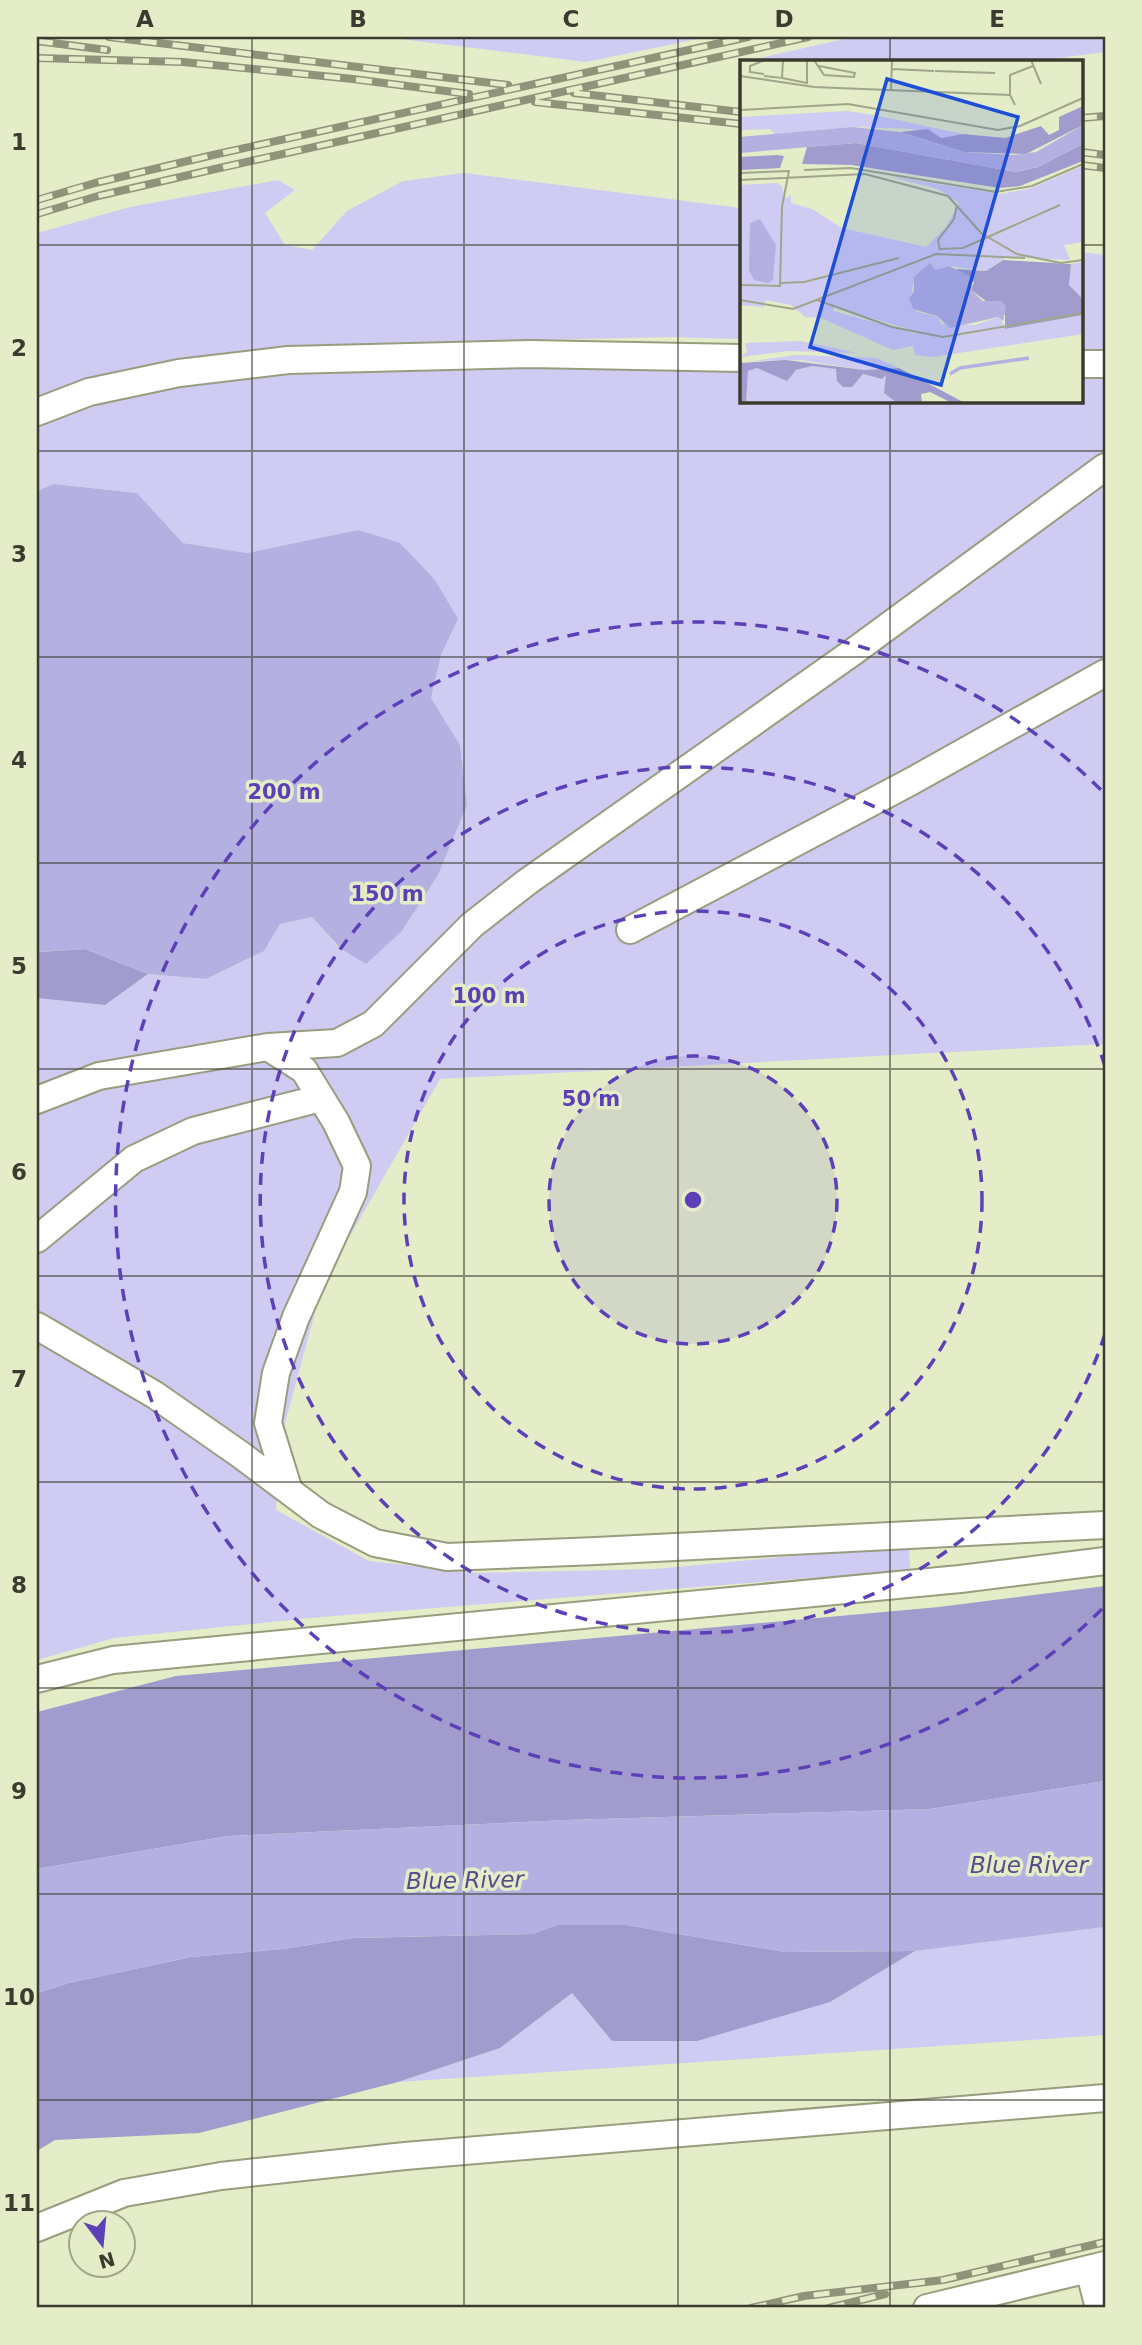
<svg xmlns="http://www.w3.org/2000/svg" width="1142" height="2345" font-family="'DejaVu Sans',sans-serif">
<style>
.green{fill:#cfcbf3}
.forest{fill:#a19ccd}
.water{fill:#b5b0e2}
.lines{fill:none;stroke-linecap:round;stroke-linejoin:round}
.minor-casing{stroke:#979e7d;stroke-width:30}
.minor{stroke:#fff;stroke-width:26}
.rail-casing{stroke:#8e937a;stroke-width:8}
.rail{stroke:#e4ecc8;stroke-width:5;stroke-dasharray:16;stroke-linecap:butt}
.grid{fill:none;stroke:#393c2e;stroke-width:2;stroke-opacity:0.55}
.ring{fill:none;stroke:#5d3fb7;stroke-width:3.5;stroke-dasharray:12 9}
.labels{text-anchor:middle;stroke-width:7;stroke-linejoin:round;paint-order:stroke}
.water-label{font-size:23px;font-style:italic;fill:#564c8b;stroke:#e4ecc8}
.inset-river{fill:none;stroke:#b5b0e2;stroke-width:3.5}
.inset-road{fill:none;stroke:#a0a68a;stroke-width:2}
.view{fill:#1d4ed8;fill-opacity:0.15;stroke:#1d4ed8;stroke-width:3.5}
.inset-edge{fill:none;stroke:#393c2e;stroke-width:3.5}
.centre{fill:#5d3fb7;stroke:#e4ecc8;stroke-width:3.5}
.ring-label{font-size:21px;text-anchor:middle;font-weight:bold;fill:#5d3fb7;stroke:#e4ecc8;stroke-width:7;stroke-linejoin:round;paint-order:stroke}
.neatline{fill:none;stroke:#393c2e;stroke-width:2.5}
.grid-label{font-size:23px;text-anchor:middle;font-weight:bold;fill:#393c2e}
</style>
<rect width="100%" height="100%" fill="#e4ecc8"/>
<!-- green -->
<path class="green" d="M 384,37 L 707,37 L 586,62 Z
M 853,37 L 1105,37 L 1105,52 L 1036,61 L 751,60 Z
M 464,173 L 741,208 L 741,339 L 669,337 L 307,345 L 326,371 L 426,366 L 741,372 L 741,401 L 1081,401 L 1081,252 L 1105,255 L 1105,1044 L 440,1079 L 323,1283 L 279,1445 L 276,1510 L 369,1561 L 478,1573 L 656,1569 L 909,1545 L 910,1570 L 321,1617 L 114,1638 L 37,1660 L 37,998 L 105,1005 L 148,974 L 206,979 L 264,951 L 280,924 L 312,917 L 339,948 L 402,931 L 438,875 L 467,805 L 460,745 L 431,698 L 441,655 L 458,619 L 358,530 L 247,553 L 183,543 L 137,493 L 55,484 L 37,491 L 37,233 L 130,207 L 278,180 L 295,190 L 265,213 L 285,245 L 312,250 L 347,211 L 403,181 Z
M 1105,1927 L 1105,2035 L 398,2082 L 500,2048 L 572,1993 L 612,2041 L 830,2002 L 915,1951 Z"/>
<!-- forest -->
<path class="forest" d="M 85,949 L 148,974 L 105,1005 L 37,998 L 37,952 Z
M 1105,1586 L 1105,1781 L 930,1809 L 567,1820 L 228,1836 L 37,1869 L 37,1712 L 176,1676 L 939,1607 Z
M 557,1925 L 626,1925 L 785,1952 L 915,1951 L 830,2002 L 697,2041 L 612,2041 L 572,1993 L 500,2048 L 398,2082 L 199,2133 L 55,2140 L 37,2151 L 37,1993 L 69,1983 L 191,1957 L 283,1949 L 353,1938 L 532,1934 Z"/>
<!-- water -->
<path class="water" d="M 54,484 L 137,493 L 183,543 L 247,553 L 358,530 L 400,543 L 435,580 L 458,619 L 441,655 L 431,698 L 460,745 L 467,805 L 438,875 L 402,931 L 366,964 L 340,948 L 312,917 L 280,924 L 264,951 L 206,979 L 148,974 L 85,949 L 37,952 L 37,491 Z
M 1105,1781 L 1105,1927 L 915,1951 L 785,1952 L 626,1925 L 557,1925 L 532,1934 L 353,1938 L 283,1949 L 191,1957 L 69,1983 L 37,1993 L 37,1869 L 228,1836 L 567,1820 L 930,1809 Z"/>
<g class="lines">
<defs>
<path id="minor" d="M 1081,364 L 1105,364
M 37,412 L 89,392 L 179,373 L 288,360 L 530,354 L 741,358
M 630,930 L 912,781 L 1105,673
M 268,1047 L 304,1070 L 336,1122 L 357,1166 L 353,1192 L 296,1317 L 276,1373 L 268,1423 L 289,1491
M 37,1100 L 99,1076 L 268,1047 L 337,1043 L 373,1024 L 472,925 L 527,882 L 853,652 L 1105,467
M 37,1239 L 134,1159 L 193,1131 L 321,1098
M 37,1326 L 155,1395 L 241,1455 L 321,1515 L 375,1543 L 447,1557 L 596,1551 L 1105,1525
M 37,1679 L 113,1660 L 960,1579 L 1105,1561
M 37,2228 L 124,2193 L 221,2176 L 405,2156 L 1105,2098
M 1089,2269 L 1099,2308
M 927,2308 L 1105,2265"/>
</defs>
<!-- minor casing -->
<use href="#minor" class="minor-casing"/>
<!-- minor -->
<use href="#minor" class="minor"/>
<defs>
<path id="rail" d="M 109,37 L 508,85
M 37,41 L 107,50
M 37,58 L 183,62 L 353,79 L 469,94
M 574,93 L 741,112
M 535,102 L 741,124
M 1081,118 L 1105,116
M 1081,152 L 1105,155
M 1081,165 L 1105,168
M 37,200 L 95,183 L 213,155 L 748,37
M 37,214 L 98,196 L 215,169 L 808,37
M 751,2308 L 804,2296 L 943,2280 L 1105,2242
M 829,2308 L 885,2294"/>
</defs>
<!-- rail casing -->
<use href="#rail" class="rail-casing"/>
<!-- rail -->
<use href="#rail" class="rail"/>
</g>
<!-- grid -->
<path class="grid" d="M 252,37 L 252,2308M 464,37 L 464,2308M 678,37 L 678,2308M 890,37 L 890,61M 37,245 L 741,245M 1081,245 L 1105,245M 890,401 L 890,2308M 37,451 L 1105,451M 37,657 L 1105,657M 37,863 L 1105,863M 37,1069 L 1105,1069M 37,1276 L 1105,1276M 37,1482 L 1105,1482M 37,1688 L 1105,1688M 37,1894 L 1105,1894M 37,2100 L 1105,2100"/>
<!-- distance rings -->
<circle cx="693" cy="1200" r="144" fill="#5d3fb7" fill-opacity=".12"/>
<g class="ring">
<circle cx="693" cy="1200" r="144"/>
<circle cx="693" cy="1200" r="289"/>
<path d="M1105 1334A433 433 0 1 1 1105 1066"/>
<path d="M1102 1609A578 578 0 1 1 1102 791"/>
</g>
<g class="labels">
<!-- water labels -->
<g class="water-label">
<text x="1029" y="1873">Blue River</text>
<text transform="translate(465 1880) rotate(-1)" y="8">Blue River</text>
</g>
</g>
<!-- overview -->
<g transform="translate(740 60)">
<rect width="343" height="343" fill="#e4ecc8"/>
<path d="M 107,51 L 134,55 L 223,74 L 201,78 L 172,69 L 112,67 L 35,74 L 30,69 L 0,70 L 0,57 ZM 343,106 L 343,182 L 324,185 L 330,200 L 266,197 L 246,211 L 209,206 L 195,210 L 173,224 L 170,244 L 177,252 L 198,257 L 201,264 L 235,265 L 259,257 L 266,269 L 343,255 L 343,274 L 193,297 L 175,295 L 173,286 L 153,290 L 81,258 L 65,257 L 51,245 L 25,240 L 24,247 L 0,245 L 0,125 L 37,123 L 42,126 L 45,139 L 51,135 L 51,143 L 72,149 L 102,168 L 186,187 L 206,167 L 219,143 L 198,129 L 148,116 L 260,134 L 289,129 ZM 94,247 L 175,271 L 177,274 L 93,251 ZM 343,202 L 343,239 L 329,225 L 331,204 ZM 61,281 L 117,293 L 48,291 L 0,297 L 7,292 L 5,283 ZM 57,295 L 136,298 L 159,308 L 124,310 L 60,300 L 13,301 ZM 72,306 L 97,309 L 112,326 L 123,314 L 142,319 L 145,315 L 149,317 L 144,333 L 157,343 L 6,343 L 8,311 L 17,308 L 47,321 L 56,310 Z" fill="#cfcbf3" fill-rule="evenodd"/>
<path d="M 343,46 L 343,65 L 286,94 L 224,92 L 160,72 L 188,69 L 201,78 L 223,74 L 265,78 L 301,66 L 309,75 L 319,70 L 319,57 ZM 116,83 L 276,112 L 298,107 L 343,84 L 343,101 L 280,126 L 260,128 L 111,105 L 62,104 L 67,87 ZM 37,95 L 44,96 L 40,108 L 0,110 L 0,97 ZM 263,200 L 331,204 L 329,225 L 343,239 L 343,255 L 265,269 L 265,255 L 231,230 L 234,222 L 216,209 L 246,211 ZM 46,300 L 124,310 L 159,308 L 225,343 L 212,343 L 190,332 L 181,334 L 182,343 L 157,343 L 144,333 L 146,315 L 142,319 L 123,314 L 112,327 L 103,327 L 97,321 L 96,309 L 72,306 L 56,310 L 47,321 L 17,308 L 8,311 L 6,343 L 0,343 L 0,303 Z" fill="#a19ccd"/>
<path d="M 343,65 L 343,84 L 298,107 L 276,112 L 116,83 L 0,93 L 0,77 L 112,67 L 160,72 L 224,92 L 274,95 L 296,92 ZM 20,159 L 36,185 L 33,220 L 28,223 L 14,220 L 9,210 L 10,163 ZM 190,203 L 195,210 L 209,206 L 233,218 L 231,230 L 243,241 L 262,241 L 266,247 L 263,261 L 258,257 L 210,268 L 197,256 L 173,249 L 169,239 L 174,231 L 174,217 Z" fill="#b5b0e2"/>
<path class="inset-river" d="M 210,314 L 220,308 L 289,298"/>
<path class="inset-road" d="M 74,0 L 84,15 L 114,17 L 115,13 L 79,6M 291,0 L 301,24M 152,9 L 194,11M 195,11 L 255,13M 24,14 L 10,12 L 10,6 L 25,0M 0,16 L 74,27 L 270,35M 24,16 L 42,18 L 43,0M 42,18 L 67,23 L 67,0M 151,30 L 152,0M 275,45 L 270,35 L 270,15 L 293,6M 0,50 L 108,44 L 258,70 L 280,66 L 343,38M 64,110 L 111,108 L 256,132 L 292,126 L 343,104M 0,113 L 49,111 L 42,147 L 40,226 L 0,225M 0,120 L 125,114 L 208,136 L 241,173 L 277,194 L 321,203 L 343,200M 200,189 L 223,188 L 320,145M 200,190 L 198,180 L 214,159 L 217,145M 41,223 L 64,222 L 159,198M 0,240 L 53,249 L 196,194 L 285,198M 77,240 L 152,267 L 203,277 L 343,253"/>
<path class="view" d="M 147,19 L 278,57 L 201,325 L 70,287 Z"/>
<rect width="343" height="343" class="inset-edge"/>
</g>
<circle cx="693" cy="1200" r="10" class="centre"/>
<g class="ring-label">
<text x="284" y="799">200 m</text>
<text x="387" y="901">150 m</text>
<text x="489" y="1003">100 m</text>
<text x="591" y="1106">50 m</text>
</g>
<!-- border -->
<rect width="1142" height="2345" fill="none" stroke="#e4ecc8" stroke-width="77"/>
<!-- north arrow -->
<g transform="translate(102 2244) rotate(164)"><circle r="33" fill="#e4ecc8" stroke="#a0a68a" stroke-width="2"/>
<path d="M0-5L12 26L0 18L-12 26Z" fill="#5d3fb7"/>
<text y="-10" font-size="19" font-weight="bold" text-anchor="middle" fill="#393c2e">N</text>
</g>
<rect x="38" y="38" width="1066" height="2268" class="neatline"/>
<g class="grid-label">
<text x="145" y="27">A</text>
<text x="358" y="27">B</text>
<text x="571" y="27">C</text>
<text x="784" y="27">D</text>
<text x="997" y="27">E</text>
<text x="19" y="150">1</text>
<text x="19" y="356">2</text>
<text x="19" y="562">3</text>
<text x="19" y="768">4</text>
<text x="19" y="974">5</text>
<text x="19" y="1180">6</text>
<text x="19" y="1387">7</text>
<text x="19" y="1593">8</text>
<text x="19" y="1799">9</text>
<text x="19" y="2005">10</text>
<text x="19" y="2211">11</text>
</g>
</svg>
